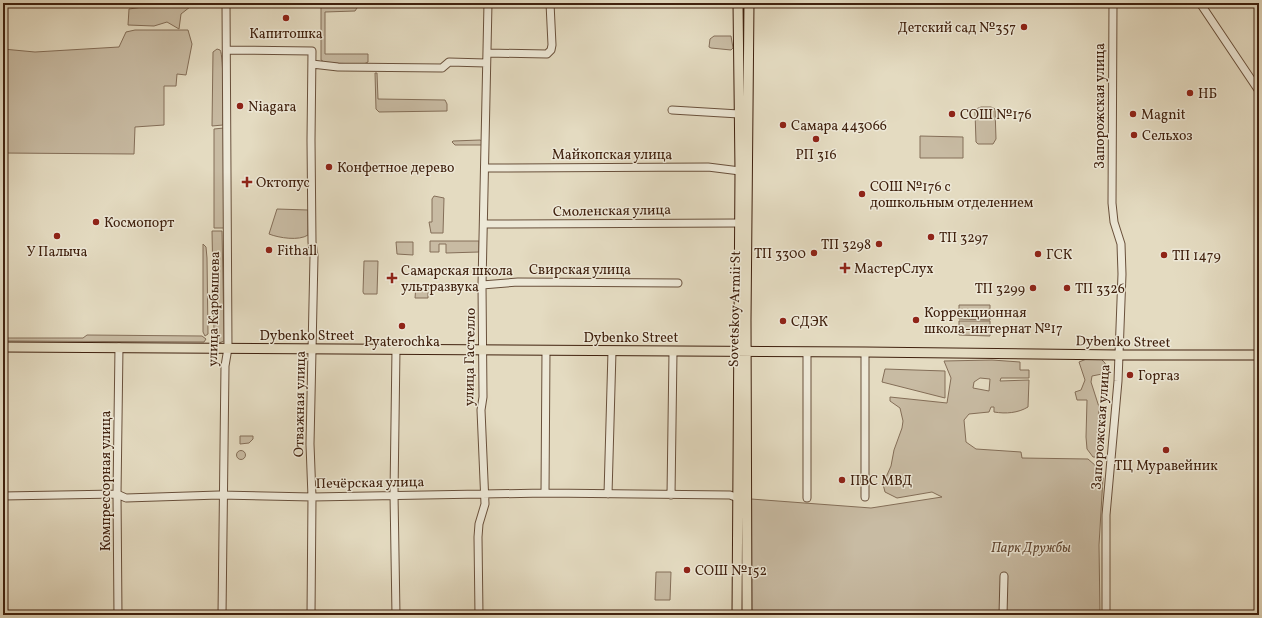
<svg xmlns="http://www.w3.org/2000/svg" width="1262" height="618" font-family="Vollkorn,serif">
<style>
.green{fill:#c8bba3;stroke:#846e58;fill-rule:evenodd}
.lines{fill:none;stroke-linecap:round;stroke-linejoin:round}
.minor-casing{stroke:#69503b;stroke-width:9}
.major-casing{stroke:#40210e;stroke-width:11}
.minor{stroke:#ede8d7;stroke-width:7}
.major{stroke:#e4dbc1;stroke-width:9}
.poi-dot{fill:#8f2418;stroke:#ede8d7;stroke-width:1.5}
.labels{text-anchor:middle;stroke-width:3;stroke-linejoin:round;paint-order:stroke}
.poi-label{font-size:14px;fill:#40210e;stroke:#ede8d7;text-anchor:start}
.street-label{font-size:14px;fill:#40210e;stroke:#ede8d7}
.park-label{font-size:14px;font-style:italic;fill:#624833;stroke:#ede8d7}
</style>
<rect width="100%" height="100%" fill="#e4dbc1"/>
<filter id="stains"><feTurbulence type="fractalNoise" baseFrequency=".005" numOctaves="4"/><feColorMatrix values="0 0 0 0 .2 0 0 0 0 .09 0 0 0 0 .02 0 0 0 .5 -.17"/></filter>
<radialGradient id="worn" r=".72"><stop offset=".6" stop-color="#630" stop-opacity="0"/><stop offset="1" stop-color="#630" stop-opacity=".3"/></radialGradient>
<!-- green -->
<path class="green" d="M 170,3 L 195,3 L 181,14 L 179,29 L 167,22 L 154,26 L 128,25 L 129,9 Z
M 324,4 L 355,4 L 357,8 L 355,11 L 325,12 L 325,54 L 368,54 L 368,62 L 364,64 L 326,63 L 321,60 L 321,8 Z
M 135,30 L 188,30 L 192,44 L 186,75 L 177,74 L 176,86 L 164,86 L 164,125 L 135,127 L 134,154 L 3,153 L 3,49 L 35,52 L 119,47 L 126,32 Z
M 714,36 L 731,36 L 733,48 L 731,50 L 711,48 L 709,47 L 710,39 Z
M 217,49 L 220,50 C 224,55 223,116 223,125 L 212,126 L 213,52 Z
M 375,73 L 377,73 L 378,99 L 445,100 L 447,104 L 447,111 L 379,112 L 376,109 Z
M 981,107 L 991,107 L 995,109 L 996,139 L 993,144 L 978,144 L 976,142 L 975,112 L 976,109 Z
M 224,128 L 224,228 L 214,228 L 214,129 Z
M 920,136 L 963,137 L 963,158 L 920,158 Z
M 480,140 L 482,141 L 482,145 L 455,145 L 452,142 L 453,141 Z
M 434,196 L 444,198 L 443,233 L 431,233 L 429,222 L 432,222 L 432,199 Z
M 277,209 L 308,210 L 308,235 C 299,241 279,238 269,234 Z
M 212,231 L 222,231 L 224,332 L 224,341 L 219,343 L 214,333 Z
M 430,241 L 479,241 L 479,252 L 446,253 L 446,244 L 439,244 L 439,252 L 430,252 Z
M 396,242 L 413,242 L 413,255 L 397,254 Z
M 203,244 L 206,247 L 207,258 L 208,334 L 205,336 L 203,332 Z
M 364,261 L 378,261 L 377,294 L 364,294 L 363,292 Z
M 416,286 L 428,286 L 428,298 L 415,298 Z
M 959,305 L 990,305 L 990,320 L 959,319 Z
M 959,321 L 990,321 L 990,336 L 959,335 Z
M 87,335 L 202,336 L 206,339 L 204,342 L 7,341 L 6,338 L 83,338 Z
M 1089,358 L 1100,358 L 1105,363 L 1107,373 L 1092,376 L 1091,382 L 1099,407 L 1097,457 L 1093,457 L 1087,449 L 1086,437 L 1087,400 L 1077,400 L 1075,392 L 1081,390 L 1085,380 L 1079,362 Z
M 992,360 L 1020,362 L 1020,370 L 1029,370 L 1029,378 L 1001,378 L 1000,381 L 1029,380 L 1028,407 C 1018,413 1006,414 994,412 L 994,407 L 991,407 L 989,412 L 969,414 L 964,420 L 966,442 L 976,449 L 1021,452 L 1022,458 L 1088,459 L 1096,466 L 1103,478 L 1099,545 L 1100,615 L 751,615 L 751,499 L 871,508 L 942,497 L 932,492 L 897,498 L 885,492 L 883,484 L 891,466 L 894,450 L 902,428 L 903,421 L 900,408 L 890,401 L 890,397 L 947,403 L 951,378 L 944,361 ZM 980,378 L 990,379 L 989,391 L 973,388 L 974,382 Z
M 885,369 L 945,371 L 945,398 L 882,382 Z
M 240,436 L 253,436 L 253,439 L 249,443 L 240,444 Z
M236.5 455a4.5 4.5 0 1 1 9 0a4.5 4.5 0 1 1-9 0Z
M 656,572 L 671,572 L 670,600 L 655,600 Z"/>
<g class="lines">
<defs>
<path id="minor" d="M 1200,3 L 1259,91
M 227,50 L 312,51 L 311,140 L 312,242 L 314,256 L 310,444 L 312,497 L 311,615
M 487,53 L 547,54 L 551,50 L 552,45 L 550,3
M 312,64 L 338,67 L 442,68 L 449,62 L 486,63
M 672,110 L 739,114
M 485,168 L 708,167 L 740,171
M 484,224 L 740,223
M 482,285 L 518,282 L 678,283
M 396,349 L 394,494 L 396,615
M 545,493 L 546,351
M 608,494 L 612,351
M 671,495 L 673,352
M 3,496 L 117,494 L 126,498 L 219,495 L 312,497 L 545,493 L 730,495 L 738,498
M 865,497 L 865,352
M 807,498 L 807,352
M 118,615 L 117,494 L 119,347
M 222,615 L 225,366 L 228,348 L 226,3
M 479,615 L 478,537 L 479,524 L 485,504 L 481,410 L 483,397 L 482,285 L 488,3
M 1003,615 L 1004,576
M 1106,615 L 1106,515 L 1118,381 L 1122,274 L 1121,244 L 1114,222 L 1112,203 L 1113,3"/>
<path id="major" d="M 3,347 L 865,352 L 1119,355 L 1259,355
M 737,615 L 740,171 L 738,3
M 747,615 L 746,320 L 749,3"/>
</defs>
<!-- minor casing -->
<use href="#minor" class="minor-casing"/>
<!-- major casing -->
<use href="#major" class="major-casing"/>
<!-- minor -->
<use href="#minor" class="minor"/>
<!-- major -->
<use href="#major" class="major"/>
</g>
<!-- markers -->
<g class="poi-dot">
<circle cx="286" cy="18" r="4"/>
<circle cx="1024" cy="27" r="4"/>
<circle cx="1190" cy="93" r="4"/>
<circle cx="240" cy="106" r="4"/>
<circle cx="952" cy="114" r="4"/>
<circle cx="1133" cy="114" r="4"/>
<circle cx="783" cy="125" r="4"/>
<circle cx="1134" cy="135" r="4"/>
<circle cx="816" cy="139" r="4"/>
<circle cx="329" cy="167" r="4"/>
<path d="M245 176h4v4h4v4h-4v4h-4v-4h-4v-4h4z"/>
<circle cx="862" cy="194" r="4"/>
<circle cx="96" cy="222" r="4"/>
<circle cx="57" cy="236" r="4"/>
<circle cx="931" cy="237" r="4"/>
<circle cx="879" cy="244" r="4"/>
<circle cx="269" cy="250" r="4"/>
<circle cx="814" cy="253" r="4"/>
<circle cx="1038" cy="254" r="4"/>
<circle cx="1164" cy="255" r="4"/>
<path d="M843 262h4v4h4v4h-4v4h-4v-4h-4v-4h4z"/>
<path d="M390 272h4v4h4v4h-4v4h-4v-4h-4v-4h4z"/>
<circle cx="1033" cy="288" r="4"/>
<circle cx="1067" cy="288" r="4"/>
<circle cx="916" cy="320" r="4"/>
<circle cx="783" cy="321" r="4"/>
<circle cx="402" cy="326" r="4"/>
<circle cx="1130" cy="375" r="4"/>
<circle cx="1166" cy="450" r="4"/>
<circle cx="842" cy="480" r="4"/>
<circle cx="687" cy="570" r="4"/>
</g>
<g class="labels">
<!-- poi labels -->
<g class="poi-label">
<text x="1016" y="32" text-anchor="end">Детский сад №357</text>
<text x="286" y="38" text-anchor="middle">Капитошка</text>
<text x="1198" y="98">НБ</text>
<text x="248" y="111">Niagara</text>
<text x="960" y="119">СОШ №176</text>
<text x="1141" y="119">Magnit</text>
<text x="791" y="130">Самара 443066</text>
<text x="1142" y="140">Сельхоз</text>
<text x="816" y="159" text-anchor="middle">РП 316</text>
<text x="337" y="172">Конфетное дерево</text>
<text x="256" y="187">Октопус</text>
<text x="870" y="191">СОШ №176 с<tspan x="870" dy="16">дошкольным отделением</tspan></text>
<text x="104" y="227">Космопорт</text>
<text x="939" y="242">ТП 3297</text>
<text x="871" y="249" text-anchor="end">ТП 3298</text>
<text x="277" y="255">Fithall</text>
<text x="57" y="256" text-anchor="middle">У Палыча</text>
<text x="806" y="258" text-anchor="end">ТП 3300</text>
<text x="1046" y="259">ГСК</text>
<text x="1172" y="260">ТП 1479</text>
<text x="854" y="273">МастерСлух</text>
<text x="401" y="275">Самарская школа<tspan x="401" dy="16">ультразвука</tspan></text>
<text x="1025" y="293" text-anchor="end">ТП 3299</text>
<text x="1075" y="293">ТП 3326</text>
<text x="924" y="317">Коррекционная<tspan x="924" dy="16">школа-интернат №17</tspan></text>
<text x="791" y="326">СДЭК</text>
<text x="402" y="346" text-anchor="middle">Pyaterochka</text>
<text x="1138" y="380">Горгаз</text>
<text x="1166" y="470" text-anchor="middle">ТЦ Муравейник</text>
<text x="850" y="485">ПВС МВД</text>
<text x="695" y="575">СОШ №152</text>
</g>
<!-- street labels -->
<g class="street-label">
<text transform="translate(1099 106) rotate(-90)" y="5">Запорожская улица</text>
<text x="612" y="159">Майкопская улица</text>
<text transform="translate(612 210) rotate(-1)" y="5">Смоленская улица</text>
<text x="580" y="274">Свирская улица</text>
<text transform="translate(213 309) rotate(-89)" y="5">улица Карбышева</text>
<text transform="translate(734 309) rotate(-89)" y="5">Sovetskoy Armii St</text>
<text x="307" y="340">Dybenko Street</text>
<text x="631" y="342">Dybenko Street</text>
<text transform="translate(1123 341) rotate(1)" y="5">Dybenko Street</text>
<text transform="translate(469 357) rotate(-89)" y="5">улица Гастелло</text>
<text transform="translate(299 404) rotate(-89)" y="5">Отважная улица</text>
<text transform="translate(1100 427) rotate(-86)" y="5">Запорожская улица</text>
<text transform="translate(105 481) rotate(-90)" y="5">Компрессорная улица</text>
<text transform="translate(370 482) rotate(-1)" y="5">Печёрская улица</text>
</g>
<!-- park labels -->
<g class="park-label">
<text x="1031" y="552">Парк Дружбы</text>
</g>
</g>
<!-- margin -->
<rect width="1262" height="618" fill="none" stroke="#e4dbc1" stroke-width="16"/>
<rect x="4" y="4" width="1254" height="610" fill="none" stroke="#40210e" stroke-width="2"/>
<rect x="8" y="8" width="1246" height="602" fill="none" stroke="#40210e"/>
<rect width="100%" height="100%" filter="url(#stains)"/>
<rect width="100%" height="100%" fill="url(#worn)"/>
</svg>
